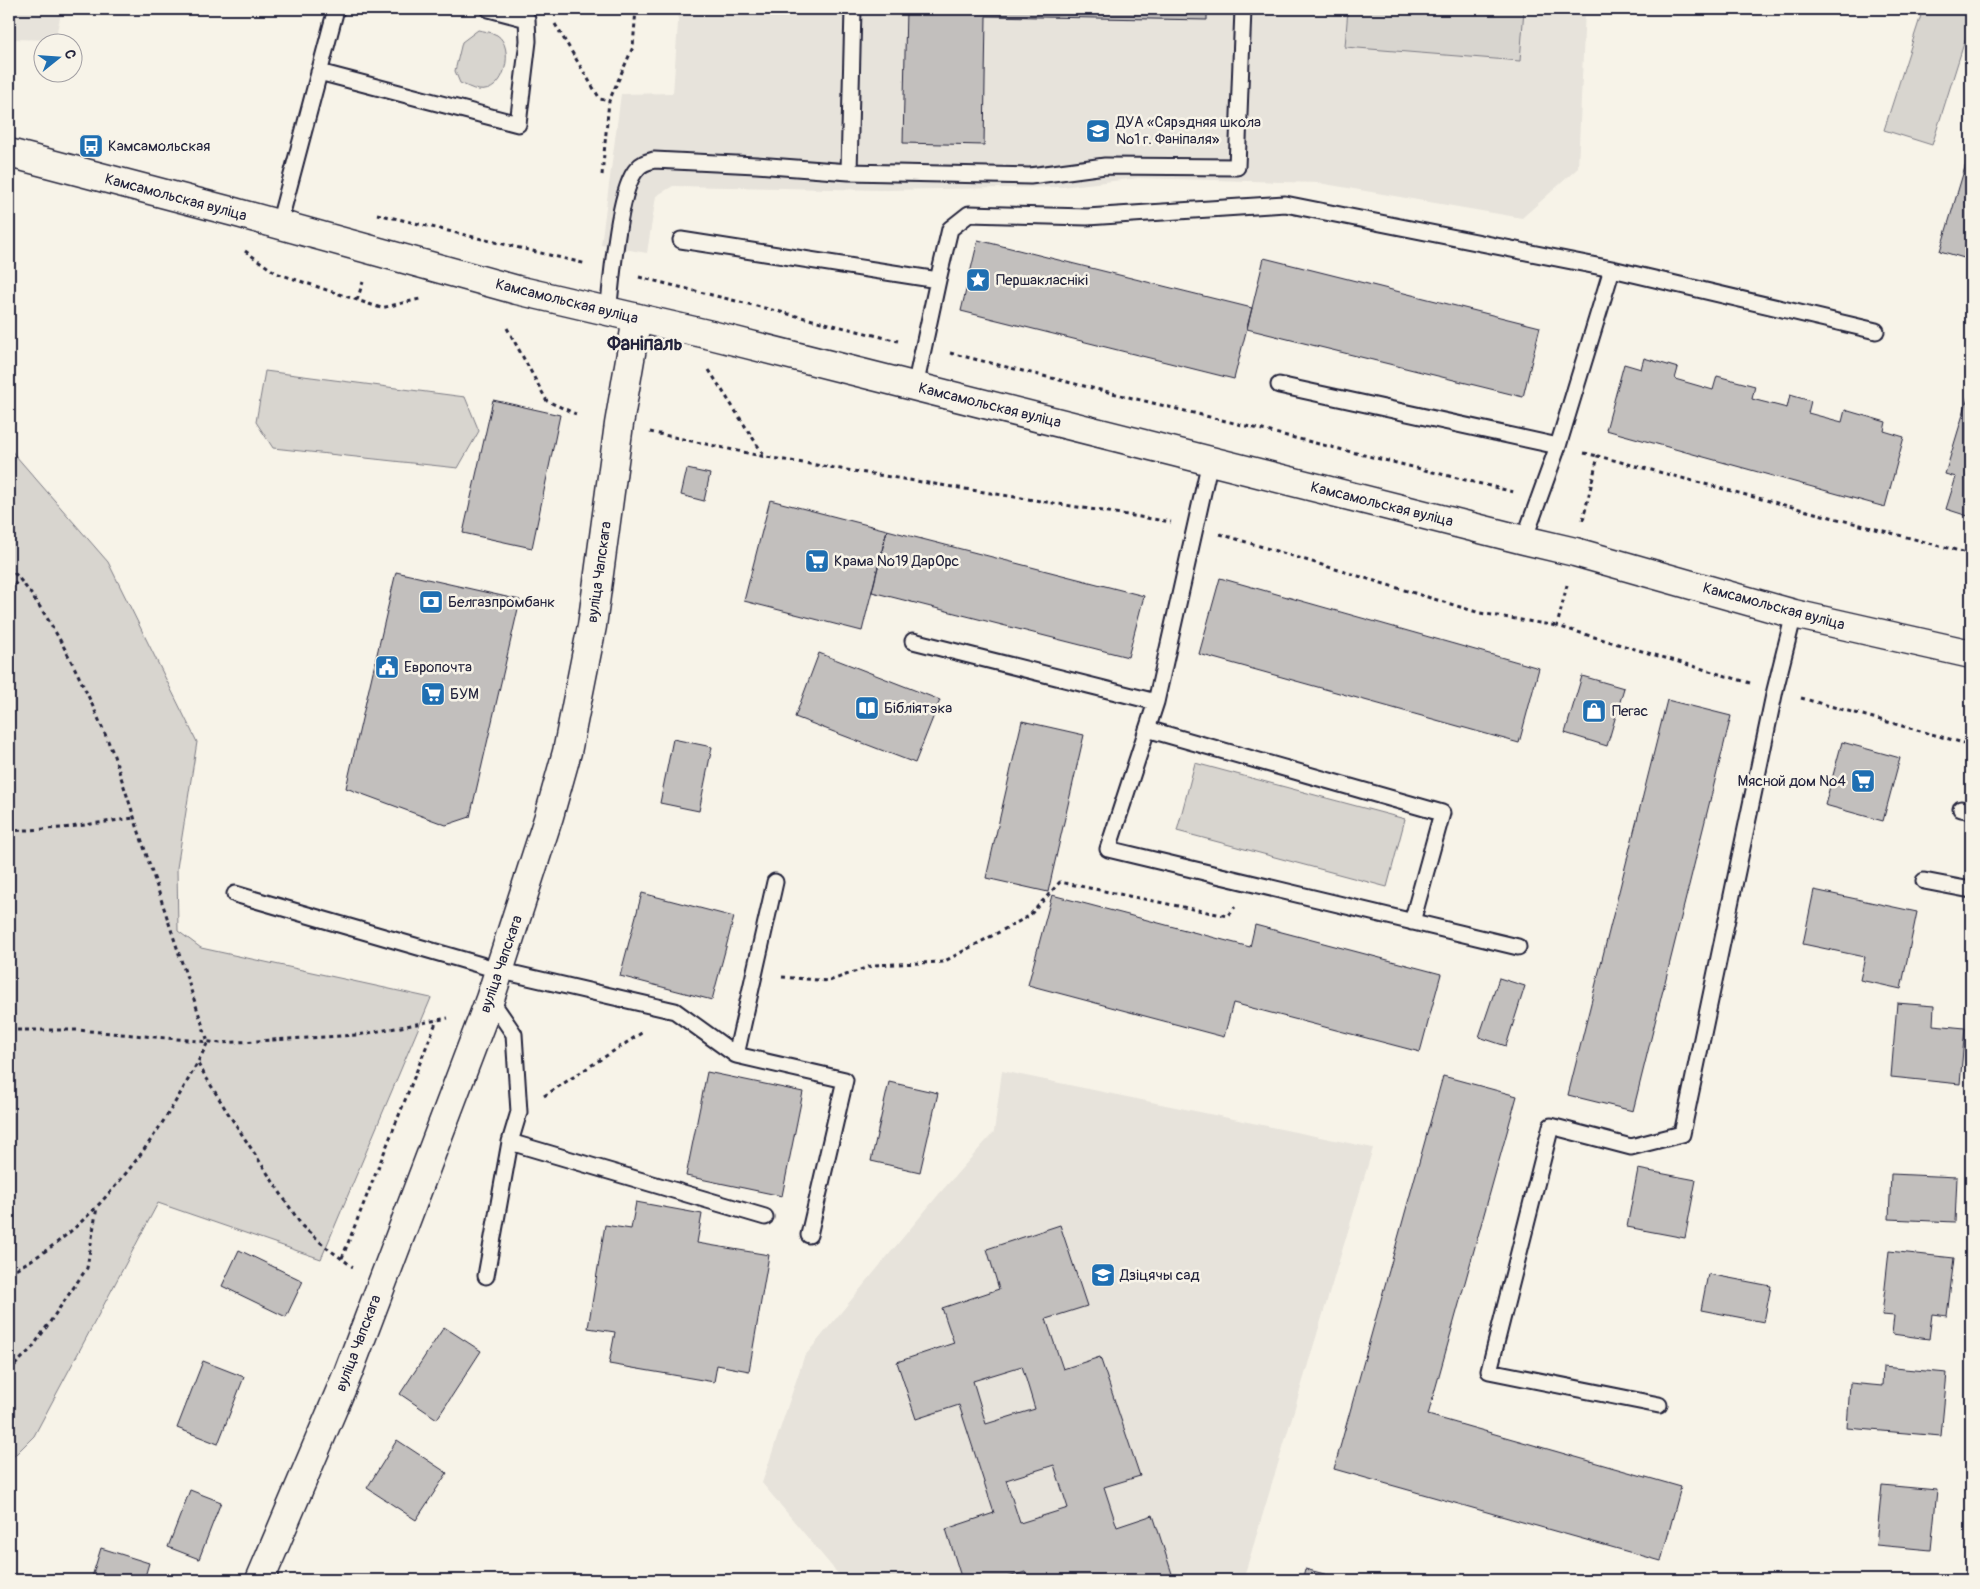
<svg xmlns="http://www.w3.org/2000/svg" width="1980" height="1589" font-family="Pangolin,sans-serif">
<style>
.built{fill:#e7e3db}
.green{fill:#d8d5cf;stroke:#7d7c85}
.building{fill:#c2bfbd;stroke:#22223b;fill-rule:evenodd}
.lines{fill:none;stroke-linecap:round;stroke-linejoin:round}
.service-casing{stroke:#22223b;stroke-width:19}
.minor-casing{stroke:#22223b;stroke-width:31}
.secondary-casing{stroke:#22223b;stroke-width:31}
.path{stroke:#22223b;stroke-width:3;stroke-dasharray:4 4;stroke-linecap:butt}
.service{stroke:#f7f3e8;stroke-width:15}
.minor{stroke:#f7f3e8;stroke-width:28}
.secondary{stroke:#f7f3e8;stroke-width:28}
.labels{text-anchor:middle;stroke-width:5;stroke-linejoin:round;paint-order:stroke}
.poi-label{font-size:15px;fill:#22223b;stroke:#f7f3e8;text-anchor:start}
.street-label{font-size:15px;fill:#22223b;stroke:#f7f3e8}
.district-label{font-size:20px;font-weight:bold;fill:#22223b;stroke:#f7f3e8}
</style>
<rect width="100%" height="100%" fill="#f7f3e8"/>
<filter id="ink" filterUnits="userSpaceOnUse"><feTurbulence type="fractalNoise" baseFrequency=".02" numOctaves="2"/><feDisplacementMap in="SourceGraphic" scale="10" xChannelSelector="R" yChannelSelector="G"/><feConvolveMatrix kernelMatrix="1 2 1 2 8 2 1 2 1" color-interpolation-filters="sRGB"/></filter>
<g filter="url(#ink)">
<!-- built -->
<path class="built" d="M 9,9 L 62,9 L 55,40 L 9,39 Z
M 679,9 L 1585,9 L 1578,168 L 1522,218 L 1319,183 L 1138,178 L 1062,187 L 883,190 L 673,186 L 656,196 L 647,253 L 601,245 L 621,94 L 673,93 Z
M 1002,1071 L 1373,1148 L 1243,1580 L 845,1580 L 839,1575 L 762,1483 L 804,1357 L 939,1194 L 994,1132 Z"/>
<!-- green -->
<path class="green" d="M 1348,9 L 1524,9 L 1520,61 L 1345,47 Z
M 1923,9 L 1971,9 L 1971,21 L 1932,145 L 1884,130 Z
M 478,30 C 483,31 492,32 497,35 C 515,46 506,95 478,90 C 472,89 465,85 460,83 L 455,71 L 462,42 Z
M 265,371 L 465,397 L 479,431 L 458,468 L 273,448 L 256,422 Z
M 9,448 L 108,562 L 197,742 L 177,868 L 178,931 L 201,948 L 431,998 L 321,1259 L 158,1203 L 34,1436 L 9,1461 Z
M 1195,763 L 1405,819 L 1387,887 L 1177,831 Z"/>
<!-- building -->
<path class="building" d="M 906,9 L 1207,9 L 1207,20 L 986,16 L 984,145 L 903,143 Z
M 1971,147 L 1971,260 L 1940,251 Z
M 978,240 L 1252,308 L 1234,379 L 961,311 Z
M 1264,258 L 1540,327 L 1523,397 L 1247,329 Z
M 1644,358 L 1678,368 L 1675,379 L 1713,390 L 1717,376 L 1755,386 L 1752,399 L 1787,408 L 1790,395 L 1811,401 L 1808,413 L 1842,422 L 1845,410 L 1886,422 L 1884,431 L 1904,437 L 1885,507 L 1606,430 L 1624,364 L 1641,369 Z
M 1971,388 L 1971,517 L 1946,509 L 1956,477 L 1945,474 Z
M 493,400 L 560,415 L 532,548 L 463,533 Z
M 687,469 L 710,474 L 704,501 L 681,495 Z
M 770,500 L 887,530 L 862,631 L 744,601 Z
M 887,530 L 1144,596 L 1128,657 L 872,592 Z
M 396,572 L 520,600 L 470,817 L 446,825 L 346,788 Z
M 1220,578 L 1539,668 L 1519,743 L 1199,654 Z
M 819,653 L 940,700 L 915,763 L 795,717 Z
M 1582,676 L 1624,688 L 1607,746 L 1565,733 Z
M 1667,700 L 1731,716 L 1633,1111 L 1568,1095 Z
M 1022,721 L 1084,735 L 1048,892 L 986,878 Z
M 673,739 L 712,747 L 699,811 L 660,803 Z
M 1842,742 L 1900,758 L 1883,821 L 1825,805 Z
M 1814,890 L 1917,912 L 1901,989 L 1860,980 L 1865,957 L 1803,944 Z
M 642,893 L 734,917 L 712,1000 L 620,976 Z
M 1052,895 L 1250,947 L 1255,925 L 1441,974 L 1420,1052 L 1233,1003 L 1224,1037 L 1028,985 Z
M 1499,978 L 1525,986 L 1506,1046 L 1479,1037 Z
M 1897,1003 L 1934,1006 L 1933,1025 L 1965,1028 L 1960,1084 L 1891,1077 Z
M 707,1072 L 803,1092 L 782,1196 L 686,1176 Z
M 1443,1076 L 1517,1096 L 1428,1415 L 1681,1487 L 1661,1561 L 1334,1469 Z
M 889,1082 L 938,1093 L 920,1172 L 871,1161 Z
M 1638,1169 L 1696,1180 L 1685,1238 L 1627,1227 Z
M 1891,1174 L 1957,1177 L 1955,1222 L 1889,1219 Z
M 636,1202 L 702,1214 L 697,1243 L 769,1255 L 749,1371 L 717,1365 L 714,1382 L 609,1364 L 615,1332 L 588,1328 L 605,1225 L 631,1229 Z
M 1060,1225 L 1087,1306 L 1046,1319 L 1063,1369 L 1100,1357 L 1140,1476 L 1104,1487 L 1117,1527 L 1153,1515 L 1174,1580 L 1028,1580 L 1025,1572 L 999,1580 L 962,1580 L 946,1529 L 994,1513 L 959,1405 L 916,1419 L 897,1362 L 954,1343 L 942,1308 L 999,1289 L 987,1249 ZM 1022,1366 L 1035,1409 L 986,1424 L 973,1381 ZM 1054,1465 L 1068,1508 L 1020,1523 L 1006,1480 Z
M 239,1250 L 303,1281 L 286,1317 L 222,1286 Z
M 1889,1251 L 1954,1258 L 1947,1316 L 1932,1314 L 1929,1339 L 1892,1334 L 1894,1316 L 1882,1315 Z
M 1708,1274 L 1771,1286 L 1764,1322 L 1701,1310 Z
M 444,1327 L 481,1351 L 437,1419 L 400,1394 Z
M 203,1361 L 244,1377 L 218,1444 L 177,1428 Z
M 1883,1367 L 1947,1373 L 1941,1436 L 1847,1428 L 1850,1383 L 1882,1386 Z
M 397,1440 L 447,1473 L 416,1520 L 367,1488 Z
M 1882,1485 L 1937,1490 L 1931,1550 L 1876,1545 Z
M 190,1490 L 221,1502 L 199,1559 L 168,1547 Z
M 101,1548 L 149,1563 L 144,1580 L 91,1580 Z
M 1305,1569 L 1348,1580 L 1302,1580 Z"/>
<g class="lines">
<defs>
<path id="service" d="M 319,72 L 518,124 L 528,41 L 527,19 L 489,9
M 849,172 L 853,9
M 279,224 L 336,9
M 681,240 L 938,280 L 915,387
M 938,280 L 950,229 L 969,214 L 1087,217 L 1285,204 L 1612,269
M 608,312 C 612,281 618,189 637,169 C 642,163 647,162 654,160 L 756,165 L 849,172 L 1030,176 L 1105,166 L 1237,167 L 1243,9
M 1279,385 L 1558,446
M 1524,540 L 1558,446 L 1612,269 L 1876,331
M 913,641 L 1156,702 L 1210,461
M 1156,702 L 1108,849 L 1518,947
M 1147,729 L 1442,813 L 1412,922
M 1961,809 L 1971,811
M 1924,881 L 1971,890
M 235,894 L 498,970 L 675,1011 L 736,1055 L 775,882
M 490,999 L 514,1034 L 519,1112 L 510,1142 L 765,1217
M 736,1055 L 845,1080 L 809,1235
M 486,1276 L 510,1142
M 1659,1405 L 1489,1371 L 1551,1126 L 1631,1147 L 1682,1134 L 1775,690 L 1794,614"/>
<path id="minor" d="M 260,1580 L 348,1373 L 490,999 L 549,816 L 567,752 L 592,626 L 619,424 L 637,318"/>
<path id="secondary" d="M 9,153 L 234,212 L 517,290 L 711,335 L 1524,540 L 1575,552 L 1794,614 L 1971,654"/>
</defs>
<!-- service casing -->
<use href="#service" class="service-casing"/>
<!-- minor casing -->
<use href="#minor" class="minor-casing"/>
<!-- secondary casing -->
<use href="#secondary" class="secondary-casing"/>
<!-- path -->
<path class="path" d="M 555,24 L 600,99 L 609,101
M 602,175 L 609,101 L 633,47 L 636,9
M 377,214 L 587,264
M 245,251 L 276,273 L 381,308 L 420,299
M 639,277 L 898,341
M 357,300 L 363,282
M 507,328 L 547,401 L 576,414
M 950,353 L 1514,492
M 709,370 L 765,457
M 650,432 L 766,457 L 1171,522
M 1584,453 L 1598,456
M 1583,520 L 1598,456 L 1971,554
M 1220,534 L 1480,613 L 1557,626
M 9,567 C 53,614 88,693 113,753 L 208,1042 C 166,1127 97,1231 9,1272
M 1567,585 L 1557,626 L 1750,683
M 9,592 L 19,579
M 1801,698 L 1971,745
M 9,831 L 63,828 L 134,818
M 782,977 L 829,981 L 874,965 L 943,962 L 1029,916 L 1060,882 L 1227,916 L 1235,907
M 9,1030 L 78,1030 L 221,1043 L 358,1035 L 448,1018
M 198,1064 L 226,1110 L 302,1226 L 327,1248 L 353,1267
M 544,1096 L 643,1032
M 342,1258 L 437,1020
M 9,1371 L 32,1348 L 87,1268 L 97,1207"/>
<!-- service -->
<use href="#service" class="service"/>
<!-- minor -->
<use href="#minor" class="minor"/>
<!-- secondary -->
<use href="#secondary" class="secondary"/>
</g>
</g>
<!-- icons -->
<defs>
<symbol id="school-square" viewBox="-11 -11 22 22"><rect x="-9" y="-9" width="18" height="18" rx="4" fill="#1f6fb2" stroke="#f7f3e8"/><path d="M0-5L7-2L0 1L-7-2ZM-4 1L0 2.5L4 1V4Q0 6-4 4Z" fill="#fff"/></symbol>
<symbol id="bus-square" viewBox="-11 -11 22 22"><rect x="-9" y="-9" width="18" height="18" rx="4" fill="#1f6fb2" stroke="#f7f3e8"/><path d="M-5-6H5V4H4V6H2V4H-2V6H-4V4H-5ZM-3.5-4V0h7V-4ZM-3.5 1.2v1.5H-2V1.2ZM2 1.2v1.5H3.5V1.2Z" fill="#fff"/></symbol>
<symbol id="sight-square" viewBox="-11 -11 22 22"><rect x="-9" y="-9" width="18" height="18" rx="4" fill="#1f6fb2" stroke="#f7f3e8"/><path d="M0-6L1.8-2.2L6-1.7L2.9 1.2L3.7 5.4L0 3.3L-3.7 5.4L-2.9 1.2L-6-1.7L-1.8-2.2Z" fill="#fff"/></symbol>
<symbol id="supermarket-square" viewBox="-11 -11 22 22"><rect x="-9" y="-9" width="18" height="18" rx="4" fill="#1f6fb2" stroke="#f7f3e8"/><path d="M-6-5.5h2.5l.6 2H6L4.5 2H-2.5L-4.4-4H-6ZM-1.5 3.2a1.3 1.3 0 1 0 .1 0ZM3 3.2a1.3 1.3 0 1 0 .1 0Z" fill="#fff"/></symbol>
<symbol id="bank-square" viewBox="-11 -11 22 22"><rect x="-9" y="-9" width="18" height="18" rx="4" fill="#1f6fb2" stroke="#f7f3e8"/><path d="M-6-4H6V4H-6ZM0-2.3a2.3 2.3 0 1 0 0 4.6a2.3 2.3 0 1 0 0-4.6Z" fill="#fff"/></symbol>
<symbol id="civic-square" viewBox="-11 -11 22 22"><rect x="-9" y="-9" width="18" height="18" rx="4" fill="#1f6fb2" stroke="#f7f3e8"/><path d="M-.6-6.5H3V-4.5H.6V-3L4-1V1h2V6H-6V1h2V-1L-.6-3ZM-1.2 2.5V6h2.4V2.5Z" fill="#fff"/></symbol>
<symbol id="library-square" viewBox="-11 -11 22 22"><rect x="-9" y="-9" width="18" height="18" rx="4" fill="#1f6fb2" stroke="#f7f3e8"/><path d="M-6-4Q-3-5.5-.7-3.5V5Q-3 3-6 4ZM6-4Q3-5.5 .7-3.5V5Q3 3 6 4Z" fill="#fff"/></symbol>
<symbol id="shop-square" viewBox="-11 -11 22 22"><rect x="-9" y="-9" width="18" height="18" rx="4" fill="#1f6fb2" stroke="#f7f3e8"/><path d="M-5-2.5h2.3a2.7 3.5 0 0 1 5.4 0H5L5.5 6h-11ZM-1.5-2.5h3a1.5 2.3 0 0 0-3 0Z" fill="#fff"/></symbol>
</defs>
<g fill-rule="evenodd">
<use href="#school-square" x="1084" y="117" width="28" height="28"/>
<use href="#bus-square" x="77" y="132" width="28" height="28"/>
<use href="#sight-square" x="964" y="266" width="28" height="28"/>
<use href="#supermarket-square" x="803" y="547" width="28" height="28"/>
<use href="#bank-square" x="417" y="588" width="28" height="28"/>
<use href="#civic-square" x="373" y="653" width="28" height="28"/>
<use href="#supermarket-square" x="419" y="680" width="28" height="28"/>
<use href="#library-square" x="853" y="694" width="28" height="28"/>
<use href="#shop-square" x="1580" y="697" width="28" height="28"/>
<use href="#supermarket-square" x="1849" y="767" width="28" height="28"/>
<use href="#school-square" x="1089" y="1261" width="28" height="28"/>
</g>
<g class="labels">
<!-- poi labels -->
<g class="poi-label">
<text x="1116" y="127">ДУА «Сярэдняя школа<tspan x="1116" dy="17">№1 г. Фаніпаля»</tspan></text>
<text x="108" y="151">Камсамольская</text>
<text x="996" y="285">Першакласнікі</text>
<text x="834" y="566">Крама №19 ДарОрс</text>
<text x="448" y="607">Белгазпромбанк</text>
<text x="404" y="672">Европочта</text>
<text x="450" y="699">БУМ</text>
<text x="884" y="713">Бібліятэка</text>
<text x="1612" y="716">Пегас</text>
<text x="1846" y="786" text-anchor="end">Мясной дом №4</text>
<text x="1120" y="1280">Дзіцячы сад</text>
</g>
<!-- street labels -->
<g class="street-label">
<text transform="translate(176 197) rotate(15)" y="5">Камсамольская вуліца</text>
<text transform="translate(567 301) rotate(14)" y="5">Камсамольская вуліца</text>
<text transform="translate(990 405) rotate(14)" y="5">Камсамольская вуліца</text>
<text transform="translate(1382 504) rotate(14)" y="5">Камсамольская вуліца</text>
<text transform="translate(599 572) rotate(-82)" y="5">вуліца Чапскага</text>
<text transform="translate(1774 606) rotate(15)" y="5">Камсамольская вуліца</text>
<text transform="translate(501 964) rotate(-71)" y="5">вуліца Чапскага</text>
<text transform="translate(358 1343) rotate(-69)" y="5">вуліца Чапскага</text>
</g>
<!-- district labels -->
<g class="district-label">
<text x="645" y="350">Фаніпаль</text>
</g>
</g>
<!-- margin -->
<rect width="1980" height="1589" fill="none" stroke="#f7f3e8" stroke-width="30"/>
<rect x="15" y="15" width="1950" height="1559" fill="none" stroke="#22223b" stroke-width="2" filter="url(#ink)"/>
<!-- north arrow -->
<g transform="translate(58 58) rotate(73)"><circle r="24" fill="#f7f3e8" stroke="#a29fa3"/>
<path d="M0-4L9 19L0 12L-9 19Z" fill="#1f6fb2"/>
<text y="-8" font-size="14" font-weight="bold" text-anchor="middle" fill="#22223b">С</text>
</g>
</svg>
